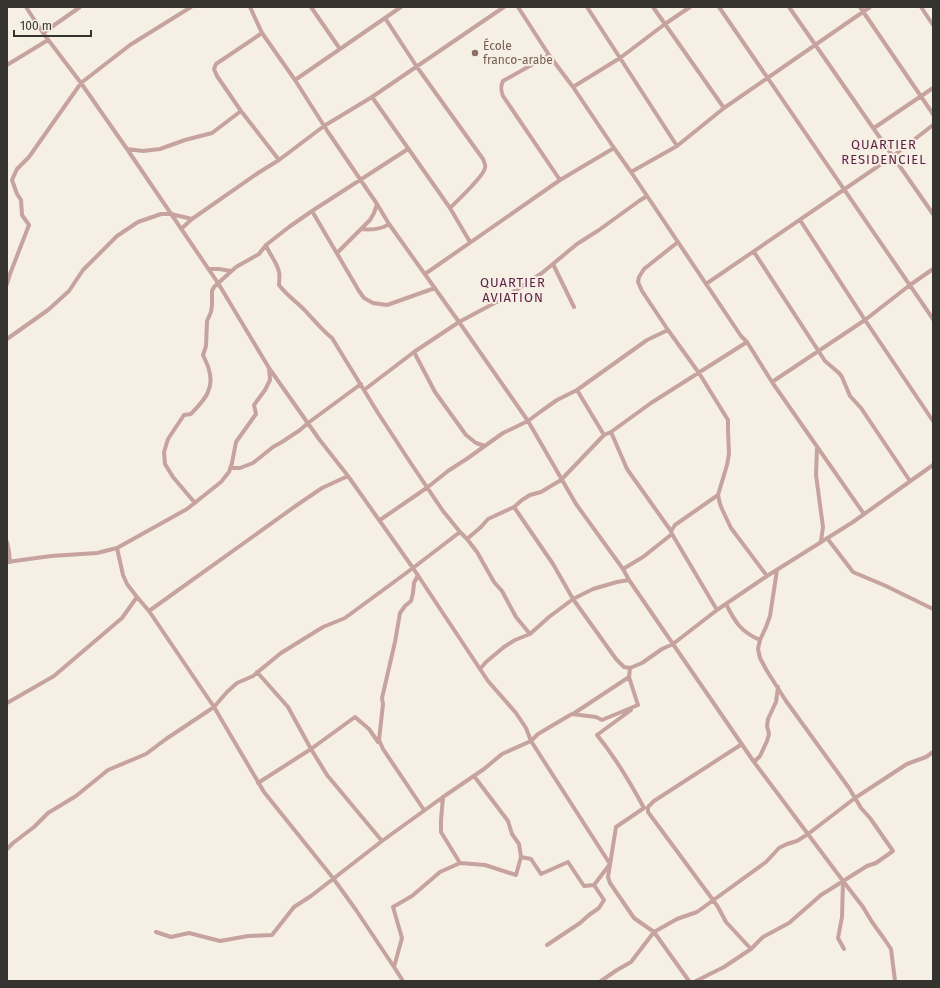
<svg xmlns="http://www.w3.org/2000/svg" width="940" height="988" font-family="'Fira Sans',sans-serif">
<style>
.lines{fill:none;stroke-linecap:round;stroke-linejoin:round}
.street{stroke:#c7a39f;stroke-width:4}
.education-dot{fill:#8d6e63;stroke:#f5efe4;stroke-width:1.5}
.labels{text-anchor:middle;stroke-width:4;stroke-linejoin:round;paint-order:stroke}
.education-label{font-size:12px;fill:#785e54;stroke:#f5efe4;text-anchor:start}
.neighbourhood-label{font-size:13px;letter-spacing:1px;fill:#5d1f43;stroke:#f5efe4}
</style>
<rect width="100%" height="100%" fill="#f5efe4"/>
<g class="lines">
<!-- street -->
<path class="street" d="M 26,7 L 43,33 L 81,83 L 127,149 L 218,283 L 269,368 L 319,439 L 348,476 L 413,568 L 345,618 L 323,627 L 281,653 L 253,676 L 237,683 L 227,692 L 214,707 L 149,611 L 137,597
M 250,7 L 262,33 L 295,80 L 328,132 L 377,204 L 389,224 L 459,322 L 528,421 L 576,504 L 623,569 L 629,580 L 754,762 L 843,881 L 863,907 L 872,922 L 885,940 L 891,949 L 895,981
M 311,7 L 340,49
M 518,7 L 549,55 L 573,87 L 614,148 L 631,172 L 741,336 L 747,342 L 772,382 L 864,514
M 587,7 L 677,146
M 653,7 L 724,108
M 719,7 L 933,319
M 789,7 L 933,214
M 860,7 L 933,114
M 921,7 L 933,25
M 385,18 L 417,67 L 483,159 C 484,162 486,165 485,168 C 484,176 457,201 450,208
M 43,33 L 80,7
M 262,33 L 216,64 L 214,69 L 217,76 L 241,111 L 279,160
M 549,55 L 503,81 C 500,87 501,91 503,96 L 560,180
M 7,65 L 48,40
M 295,80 L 401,7
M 573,87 L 620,58 L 665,24 L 690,7
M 372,97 L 450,208 L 470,242
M 874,128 L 933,88
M 127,149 L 143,151 L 160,149 L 185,140 L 212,133 L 241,111
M 631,172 L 677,146 L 724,108 L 870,7
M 312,211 L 359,291 L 364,298 L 373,303 L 387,305 L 435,288
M 800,220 L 865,320 L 933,421
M 181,229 L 192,219
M 361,229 C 371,230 381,230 389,224
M 266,245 C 269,254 277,262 279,272 C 280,276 279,281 279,285 C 288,297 300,304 309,315 C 317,323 323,331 332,338 L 378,413 L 410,462 L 443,511 L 460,532 L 467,539 L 477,552 L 494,582 L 502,591 L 516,617 L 530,634
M 754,252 L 825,361 L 839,373 L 842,377 L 850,396 L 861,408 L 910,481
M 337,253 L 370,220 L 374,213 L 377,204
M 553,264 L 574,307
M 208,269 L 219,269 L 231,271
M 425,274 L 560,180 L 614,148
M 7,284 L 10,274 L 29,225 L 22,215 L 21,200 L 17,194 L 12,180 L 17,169 L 29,157 L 81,83 L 130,45 L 191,7
M 706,284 L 893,156 L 933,125
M 668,330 L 699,373 L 720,407 L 728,420 L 728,431 L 729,454 L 727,465 L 718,495 L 720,504 L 722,509 L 731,528 L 767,576
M 7,339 L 48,310 L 69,291 L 83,270 L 117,236 L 138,222 L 161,214 L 171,214 L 192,219 L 258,173 L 279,160 L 324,126 L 372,97 L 504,7
M 414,352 L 435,392 L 466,435 L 476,443 L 485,446
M 772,382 L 865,320 L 910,285 L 933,269
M 364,390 L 414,352 L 459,322 L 504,298 L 542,273 L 577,244 L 599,230 L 639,201 L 647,196
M 577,390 L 604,435
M 611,432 L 627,469 L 671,531
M 817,448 L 816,475 L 823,527 L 821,541
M 230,468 L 240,468 L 253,463 L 273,447 L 282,442 L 300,430 L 308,423 L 361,384
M 195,503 L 173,477 L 165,464 L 164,452 L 168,439 L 184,415 L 191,414 C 203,401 215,390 209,370 C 208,365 205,360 203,355 L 206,346 L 207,321 L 211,312 L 212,305 L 212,291 L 214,287 L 236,267 L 259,254 L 266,245 L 289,227 L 312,211 L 408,149
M 514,507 L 553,564 L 573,599 L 616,659 L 624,667 L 630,668
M 380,520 L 428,487 L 448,471 L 468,458 L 503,433 L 528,421 L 540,412 L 557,400 L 577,390 L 647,340 L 668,330 L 642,291 L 638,282 L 639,277 L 644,269 L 678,242
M 460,532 L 413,568 L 480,669
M 827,538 L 853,572 L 886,586 L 933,609
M 467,539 L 481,527 L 488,519 L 514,507 L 522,500 L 530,495 L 541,492 L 561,480 L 604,435 L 611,432 L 651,403 L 747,342
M 7,542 L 9,552 L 10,562
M 7,562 L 51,556 L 97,553 L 117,548 L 187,509 L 221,482 L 229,472 L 232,463 L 236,442 L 256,414 L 254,405 L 265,390 L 270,380 L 269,368
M 623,569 L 643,557 L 672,534
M 418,575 L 414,583 L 413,593 L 411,601 L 405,606 L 400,613 L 395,642 L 382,698 L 383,704 L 379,740 L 383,749 L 424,810
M 726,604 C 735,622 741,632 760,640
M 717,610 L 672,534 L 671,531 L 675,525 L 718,495
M 149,611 L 297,505 L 322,488 L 348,476
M 257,672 L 288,707 L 311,749 L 327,775 L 382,841
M 7,703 L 54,676 L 122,618 L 137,597 L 127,584 L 123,575 L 117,548
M 631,710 L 597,735 C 615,757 630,782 644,808 L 616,827 L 608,877 L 610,883 L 634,918 L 654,932 L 689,981
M 573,714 L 629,677 L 630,668 L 642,663 L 662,649 L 673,644 L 717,610 L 767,576 L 853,522 L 933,465
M 742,744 L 654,801 L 648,807 L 648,812 L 713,900 L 718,907 L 726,922 L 751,949
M 754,762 L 760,756 L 767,741 L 769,734 L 767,726 L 768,719 L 776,702 L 778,687
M 474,776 L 508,821 L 512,834 L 519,844 L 521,857
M 258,783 L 311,749 L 355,717 L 369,729 L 378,742
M 7,849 L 13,843 L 34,827 L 48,813 L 76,796 L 108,770 L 146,754 L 166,739 L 214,707 L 264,792 L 333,878 L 356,910 L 394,967
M 460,863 L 485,865 L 516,875 L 521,857 L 531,859 L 541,874 L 568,862 L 584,886 L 594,885
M 843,881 L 842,917 L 838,938 L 844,949
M 156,932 L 171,937 L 189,933 L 220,941 L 248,936 L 272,935 L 294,907 L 311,896 L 382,841 L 443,797
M 547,945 L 580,923 L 589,915 L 599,908 L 604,900 L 594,885 L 610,864 L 531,741 L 526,728 L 516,713 L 488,681 L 480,669 L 486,662 L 504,647 L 515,640 L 530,634 L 549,617 L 573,599 L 593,589 L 617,582 L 629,580
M 403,981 L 394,967 L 402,938 L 393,907 L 412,896 L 440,872 L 460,863 L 441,832 L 441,820 L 443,797 L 484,769 L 502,754 L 531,741 L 538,734 L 565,718 L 572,714 L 596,717 L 602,720 L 638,705 L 629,677
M 601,981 L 617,970 L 631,962 L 654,932 L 677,919 L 697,912 L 766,862 L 779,848 L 787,844 L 797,841 L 808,834 L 855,798 L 907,764 L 926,757 L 933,752
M 696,981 L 724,967 L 751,949 L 763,937 L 789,923 L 821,895 L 867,866 L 876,863 L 893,851 L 870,818 L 861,808 L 849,788 L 786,701 L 767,671 L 760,658 L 758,649 L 760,640 L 766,627 L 770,616 L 777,570"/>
</g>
<!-- markers -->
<circle class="education-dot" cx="475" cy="53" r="4"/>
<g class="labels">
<!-- education labels -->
<g class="education-label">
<text x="483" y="50">École<tspan x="483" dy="14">franco-arabe</tspan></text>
</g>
<!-- neighbourhood labels -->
<g class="neighbourhood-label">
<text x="884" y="149">QUARTIER<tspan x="884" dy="15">RESIDENCIEL</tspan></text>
<text x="513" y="287">QUARTIER<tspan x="513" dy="15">AVIATION</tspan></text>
</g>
</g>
<!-- border -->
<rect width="940" height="988" fill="none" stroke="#35332e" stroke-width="16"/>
<!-- scale -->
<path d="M14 30v6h77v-6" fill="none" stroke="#35332e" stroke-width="2"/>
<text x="20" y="30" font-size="12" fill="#35332e" stroke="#f5efe4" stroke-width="3" paint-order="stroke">100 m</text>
</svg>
